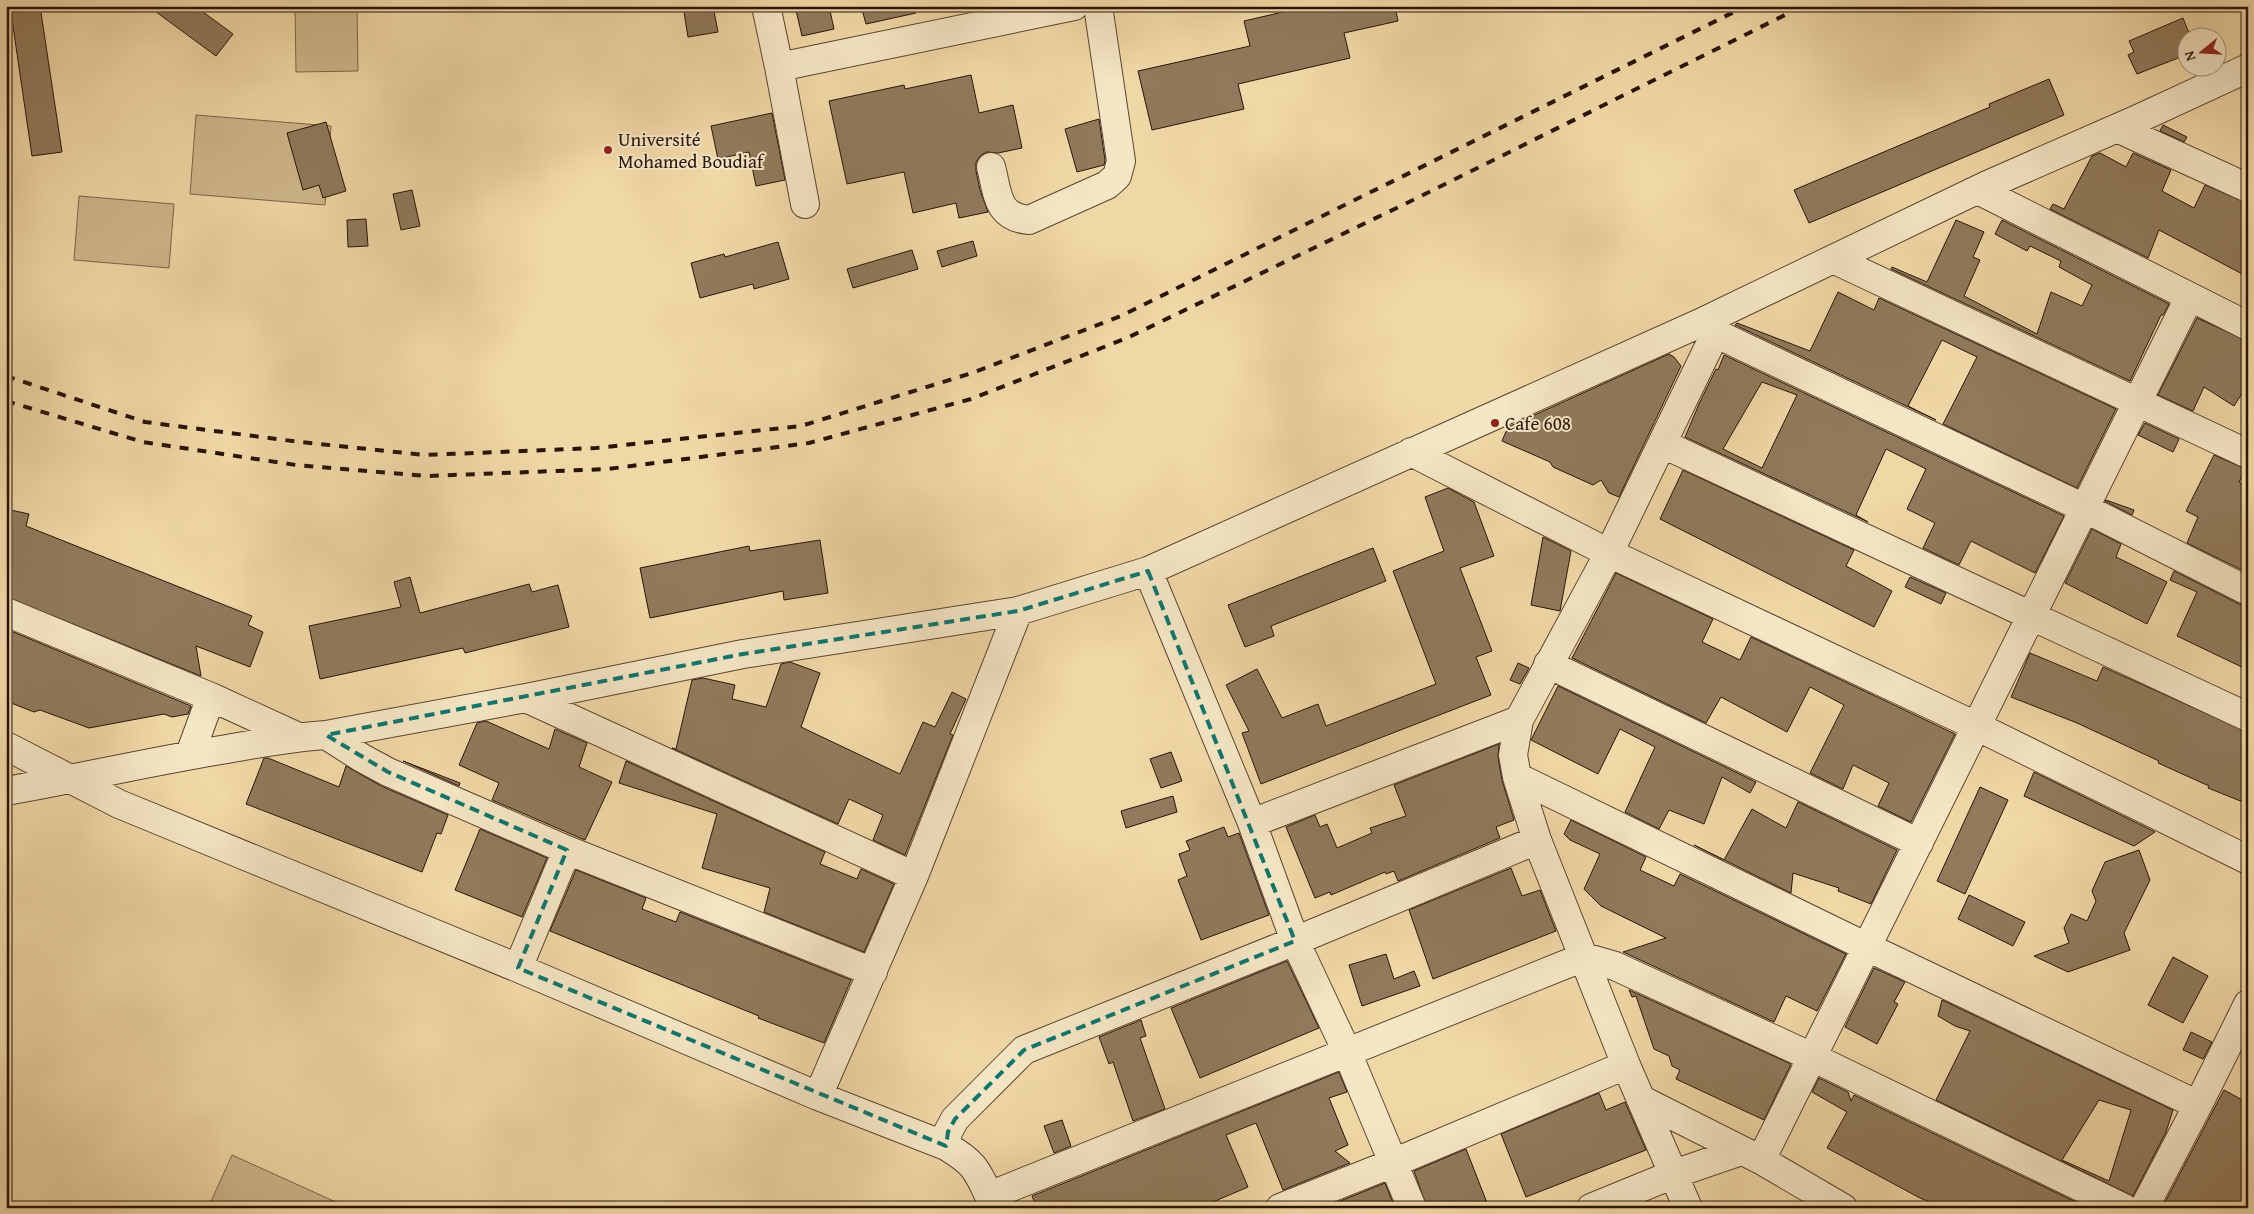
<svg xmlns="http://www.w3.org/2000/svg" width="2254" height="1214" font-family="'Gentium Book Plus',serif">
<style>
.green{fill:#ceb78b;stroke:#7c664a}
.building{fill:#907a5b;stroke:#29140a;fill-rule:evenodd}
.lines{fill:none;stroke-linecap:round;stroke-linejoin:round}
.minor-casing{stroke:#5b4531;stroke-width:30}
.minor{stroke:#f5e6c5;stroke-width:28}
.rail{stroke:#29140a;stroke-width:4;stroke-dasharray:9 9;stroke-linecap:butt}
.marked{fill:none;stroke:#0f766e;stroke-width:4;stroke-dasharray:10 6;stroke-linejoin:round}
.poi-dot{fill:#8f2418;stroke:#f5e6c5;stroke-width:2}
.labels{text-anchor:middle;stroke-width:4;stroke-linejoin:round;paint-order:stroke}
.poi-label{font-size:19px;fill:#29140a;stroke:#f5e6c5;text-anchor:start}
</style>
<rect width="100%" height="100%" fill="#f0d8a6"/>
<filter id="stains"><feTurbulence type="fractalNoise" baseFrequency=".004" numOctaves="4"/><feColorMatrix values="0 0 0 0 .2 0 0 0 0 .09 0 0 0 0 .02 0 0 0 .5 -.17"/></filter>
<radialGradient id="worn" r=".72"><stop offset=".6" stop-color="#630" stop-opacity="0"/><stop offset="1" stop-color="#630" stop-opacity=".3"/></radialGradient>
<!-- green -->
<path class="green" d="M 295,6 L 357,6 L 358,71 L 296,72 Z
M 196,115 L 331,126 L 325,205 L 190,194 Z
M 79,196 L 174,204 L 169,268 L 74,260 Z
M 232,1155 L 349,1208 L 208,1208 Z"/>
<!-- building -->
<path class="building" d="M 10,6 L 40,6 L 62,152 L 32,156 Z
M 148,6 L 195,6 L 233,34 L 216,56 Z
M 683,6 L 713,6 L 718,32 L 688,37 Z
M 795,6 L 829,6 L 834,29 L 802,36 Z
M 861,6 L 916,6 L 916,13 L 866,24 Z
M 1309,6 L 1395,6 L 1398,21 L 1344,33 L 1350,58 L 1238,84 L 1244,109 L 1152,130 L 1138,71 L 1250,46 L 1244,21 Z
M 2183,18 L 2191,38 L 2186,38 L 2186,55 L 2137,74 L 2128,55 L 2134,52 L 2129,41 Z
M 971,75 L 979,113 L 1013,105 L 1022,148 L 998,153 L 987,152 L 981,155 L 976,162 L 976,171 L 980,190 L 988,212 L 959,218 L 956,203 L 913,213 L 904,172 L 847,184 L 829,101 L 904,85 L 905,89 Z
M 2049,79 L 2064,115 L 1809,223 L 1794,190 L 1990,107 L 1989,104 Z
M 772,113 L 785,180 L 756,186 L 749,152 L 718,159 L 711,126 Z
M 1099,119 L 1105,160 L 1104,165 L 1077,172 L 1065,129 Z
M 326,122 L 346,191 L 323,198 L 319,185 L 303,190 L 287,133 Z
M 2163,125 L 2187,137 L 2184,142 L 2160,131 Z
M 2100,153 L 2126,167 L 2133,153 L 2171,170 L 2162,191 L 2194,208 L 2205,185 L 2248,203 L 2248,277 L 2159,230 L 2148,258 L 2050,209 L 2053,204 L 2064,209 L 2092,156 Z
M 412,190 L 420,226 L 401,230 L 393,194 Z
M 366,219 L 368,246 L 348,247 L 347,220 Z
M 1956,220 L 1984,232 L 1973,257 L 1980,260 L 1964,296 L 2037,334 L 2051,292 L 2082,306 L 2092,285 L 2059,267 L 2061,261 L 2030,246 L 2027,251 L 1995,234 L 2002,220 L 2169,304 L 2163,315 L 2161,315 L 2130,381 L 1891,269 L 1892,267 L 1927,282 Z
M 973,241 L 977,256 L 942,267 L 937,251 Z
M 778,242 L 789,279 L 754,289 L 753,284 L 700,298 L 691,263 L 724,254 L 725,257 Z
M 912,250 L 918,269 L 853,288 L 847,269 Z
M 1838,292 L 1874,310 L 1879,298 L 2116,409 L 2077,488 L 1943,424 L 1977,357 L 1942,340 L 1908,406 L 1936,420 L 1735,325 L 1737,323 L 1810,351 Z
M 2197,318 L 2248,341 L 2248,384 L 2234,406 L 2204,387 L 2193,411 L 2158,395 Z
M 1669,354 L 1674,357 L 1681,366 L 1619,497 L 1609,493 L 1601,480 L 1593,485 L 1553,467 L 1550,462 L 1502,441 L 1508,427 Z
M 1724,355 L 2064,516 L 2035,573 L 1971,541 L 1959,565 L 1923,548 L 1935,523 L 1907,509 L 1926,469 L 1886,449 L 1856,515 L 1868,522 L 1685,437 L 1699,404 L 1716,369 L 1718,370 ZM 1762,382 L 1797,395 L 1762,468 L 1723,449 Z
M 2145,423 L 2179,439 L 2173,452 L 2138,435 Z
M 2214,455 L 2246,469 L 2239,482 L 2248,488 L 2248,573 L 2187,543 L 2198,517 L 2186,511 Z
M 1683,470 L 1854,550 L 1846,566 L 1892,591 L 1874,627 L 1660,519 Z
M 1448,488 L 1474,502 L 1494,556 L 1460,568 L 1492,651 L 1476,657 L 1491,695 L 1261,784 L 1242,733 L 1249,731 L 1226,685 L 1257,669 L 1282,718 L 1318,704 L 1326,726 L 1436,684 L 1393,571 L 1444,551 L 1425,497 Z
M 2106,500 L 2134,510 L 2132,515 L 2105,501 Z
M 6,509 L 29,514 L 26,526 L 252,616 L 248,625 L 263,632 L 250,667 L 196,646 L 201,676 L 6,597 Z
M 2092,529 L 2121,544 L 2116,557 L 2167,582 L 2147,624 L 2065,583 Z
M 1543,537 L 1571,551 L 1560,611 L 1531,605 Z
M 820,540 L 828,593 L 784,600 L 783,591 L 650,618 L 640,568 L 749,546 L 750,551 Z
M 1373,548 L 1386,581 L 1271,626 L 1274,636 L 1245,647 L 1228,605 Z
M 2174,571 L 2241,605 L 2248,606 L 2248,670 L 2177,636 L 2197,592 L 2170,580 Z
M 1616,573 L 1713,619 L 1702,642 L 1740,660 L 1751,637 L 1955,734 L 1911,822 L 1878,806 L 1889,783 L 1853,765 L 1843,789 L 1810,773 L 1844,705 L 1810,687 L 1787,732 L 1721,697 L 1706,723 L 1572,658 Z
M 410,577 L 420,613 L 529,584 L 532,592 L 558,585 L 569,627 L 465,653 L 463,648 L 320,679 L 309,626 L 401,607 L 394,582 Z
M 1910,577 L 1946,593 L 1941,604 L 1905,587 Z
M 6,629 L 191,706 L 188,714 L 172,717 L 164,714 L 89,728 L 40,710 L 34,712 L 6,701 Z
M 2030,653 L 2097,681 L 2103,667 L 2248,732 L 2248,804 L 2208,788 L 2209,786 L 2158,763 L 2159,761 L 2077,723 L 2011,697 Z
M 790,662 L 820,673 L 801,727 L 900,774 L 923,722 L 935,727 L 952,692 L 966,699 L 950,734 L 953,735 L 905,855 L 873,840 L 883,815 L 849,799 L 838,824 L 672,748 L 676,749 L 692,680 L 703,678 L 735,685 L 732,699 L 766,707 L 781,664 Z
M 1518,663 L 1529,668 L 1520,684 L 1510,680 Z
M 1558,686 L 1756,782 L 1750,793 L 1722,777 L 1704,824 L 1669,810 L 1659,829 L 1625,812 L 1655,747 L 1620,729 L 1598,774 L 1531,740 Z
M 486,721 L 549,749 L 555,729 L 587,743 L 579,767 L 612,782 L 585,840 L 492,800 L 499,783 L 459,765 L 477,723 Z
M 1499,744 L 1498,757 L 1502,780 L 1514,820 L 1496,827 L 1500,838 L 1398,881 L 1394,871 L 1386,874 L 1385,872 L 1331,895 L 1330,892 L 1315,898 L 1286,827 L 1315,815 L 1320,827 L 1327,824 L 1337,848 L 1372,833 L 1370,828 L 1406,816 L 1394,785 Z
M 1171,752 L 1182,781 L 1161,788 L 1150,759 Z
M 264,758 L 268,758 L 339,787 L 346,766 L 381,786 L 448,815 L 441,834 L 437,833 L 422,872 L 246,804 Z
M 403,761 L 460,783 L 459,786 Z
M 626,761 L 825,852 L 820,864 L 857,879 L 861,869 L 894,884 L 864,952 L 764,912 L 770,888 L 702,868 L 717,814 L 619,783 Z
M 2034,772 L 2155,832 L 2134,846 L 2024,796 Z
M 1980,787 L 2008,800 L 1965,894 L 1937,881 Z
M 1173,796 L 1177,812 L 1126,828 L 1121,811 Z
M 1798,802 L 1897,850 L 1871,904 L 1838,891 L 1839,888 L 1793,873 L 1791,893 L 1694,845 L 1724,860 L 1752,809 L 1786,828 Z
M 1571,820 L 1646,857 L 1640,870 L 1674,886 L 1680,874 L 1846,954 L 1817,1011 L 1786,996 L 1774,1022 L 1623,952 L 1666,938 L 1601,906 L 1584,889 L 1600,854 L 1570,840 L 1564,834 Z
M 1224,827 L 1228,837 L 1239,833 L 1269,915 L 1201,940 L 1178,880 L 1187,876 L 1179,854 L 1190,850 L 1186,841 Z
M 480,829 L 547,858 L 522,917 L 455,890 Z
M 2139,850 L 2150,880 L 2124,933 L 2130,950 L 2068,972 L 2034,956 L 2069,943 L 2064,928 L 2071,914 L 2087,921 L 2096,901 L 2092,891 L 2105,862 Z
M 1511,868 L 1522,896 L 1540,890 L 1556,931 L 1433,979 L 1409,910 Z
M 576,870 L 646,898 L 642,909 L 676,922 L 680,912 L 851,980 L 824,1043 L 758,1018 L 759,1016 L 722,1001 L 550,931 Z
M 1969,895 L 2025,922 L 2013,946 L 1958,919 Z
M 1386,954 L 1394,979 L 1414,971 L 1420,986 L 1362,1006 L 1349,965 Z
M 2173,957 L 2208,976 L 2183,1023 L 2148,1005 Z
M 1287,961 L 1319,1028 L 1200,1078 L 1171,1008 Z
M 1874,968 L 1905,982 L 1894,1002 L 1898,1004 L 1877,1044 L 1845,1027 Z
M 1629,990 L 1791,1064 L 1764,1120 L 1676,1079 L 1680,1070 L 1672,1066 L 1669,1056 L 1654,1049 L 1636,996 L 1632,997 Z
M 1942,1000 L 2173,1110 L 2166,1132 L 2133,1196 L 1936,1100 L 1970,1031 L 1955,1026 L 1938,1016 ZM 2099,1100 L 2131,1110 L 2109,1181 L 2062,1160 Z
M 1141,1020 L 1146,1036 L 1140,1038 L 1165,1109 L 1133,1121 L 1113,1062 L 1109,1064 L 1099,1037 Z
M 2191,1032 L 2212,1042 L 2203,1059 L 2183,1050 Z
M 1339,1072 L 1347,1092 L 1329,1098 L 1348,1145 L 1335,1151 L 1350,1163 L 1283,1190 L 1256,1123 L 1226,1135 L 1248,1187 L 1199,1208 L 1037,1208 L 1032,1196 Z
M 1819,1078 L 1848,1092 L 1851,1101 L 1854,1095 L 2088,1208 L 1944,1208 L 1920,1198 L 1827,1148 L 1847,1112 L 1812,1092 Z
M 2224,1090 L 2248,1103 L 2248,1208 L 2162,1208 Z
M 1599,1093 L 1606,1110 L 1625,1102 L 1646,1150 L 1526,1197 L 1501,1134 Z
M 1062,1120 L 1071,1146 L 1054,1153 L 1044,1126 Z
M 1466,1149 L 1489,1208 L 1427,1208 L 1414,1171 Z
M 1385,1183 L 1395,1208 L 1323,1208 Z"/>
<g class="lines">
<defs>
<path id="minor" d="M 766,6 L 779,67 L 1074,6
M 779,67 L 805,204
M 2117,128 L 2248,188
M 991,167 C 998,193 996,217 1029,220 L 1107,185 L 1117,176 L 1121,161 L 1098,6
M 1978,190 L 2248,326
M 1835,260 L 2248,454
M 1700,326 L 2084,508 L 2248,591
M 1663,444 L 2248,717
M 1411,452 L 1609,553 L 1976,726 L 2248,860
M 1148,571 L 1252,823 L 1295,941 L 1347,1052 L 1412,1208
M 6,612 L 211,697 L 296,736
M 1548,664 L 1919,843
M 526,698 L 914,876
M 326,735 L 362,758 L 388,772 L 567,850 L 873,972
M 6,746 L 119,804 L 518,968 L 818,1096 L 914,876 L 1018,611
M 190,754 L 211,697
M 1517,777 L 1867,947 L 2198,1105
M 6,791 C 80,778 153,761 227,749 C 260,743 292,737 326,735 L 526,698 L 743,654 L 1018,611 L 1148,571 L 1698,324 L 1985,186 L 2140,118 L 2248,68
M 1252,823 L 1519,720
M 518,968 L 567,850
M 818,1096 L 946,1146
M 1642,1100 L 1761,1160 L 1843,1208
M 1761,1160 L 2189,298
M 989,1196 C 977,1169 973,1162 946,1146 L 948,1132 L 955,1119 L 1024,1050 L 1295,941 L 1537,840
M 994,1208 L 989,1196 L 1584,957 L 1615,966 L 1812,1057 L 2124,1208
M 1280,1208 L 1393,1163 L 1626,1065
M 1591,1208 L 1674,1174 L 1741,1151
M 1688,1208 L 1626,1065 L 1537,840 L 1517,777 L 1513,755 L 1519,720 L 1609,553 L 1715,334
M 2144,1208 L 2198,1105 L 2248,1004"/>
</defs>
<!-- minor casing -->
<use href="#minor" class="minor-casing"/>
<!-- minor -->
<use href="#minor" class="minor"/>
<!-- rail -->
<path class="rail" d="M 6,376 L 145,422 L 300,442 L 425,455 L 596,448 L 801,426 L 972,373 L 1121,316 L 1746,6
M 6,401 L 143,442 L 296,465 L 427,476 L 608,469 L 809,443 L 971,399 L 1127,338 L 1407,203 L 1803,6"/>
</g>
<!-- marked area -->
<path class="marked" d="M 1148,571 L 1295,941 L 1024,1050 L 955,1119 L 948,1132 L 946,1146 L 518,968 L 567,850 L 388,772 L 326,735 L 743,654 L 1018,611 Z"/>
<!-- markers -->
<g class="poi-dot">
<circle cx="608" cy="150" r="5"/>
<circle cx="1495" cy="423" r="5"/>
</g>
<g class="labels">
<!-- poi labels -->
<g class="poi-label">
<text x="618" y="146">Université<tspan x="618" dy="22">Mohamed Boudiaf</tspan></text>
<text x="1505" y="430">Cafe 608</text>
</g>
</g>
<!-- margin -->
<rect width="2254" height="1214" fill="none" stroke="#f0d8a6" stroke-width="25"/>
<rect x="8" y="8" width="2239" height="1199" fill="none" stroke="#29140a" stroke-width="2.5"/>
<rect x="12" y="12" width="2229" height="1189" fill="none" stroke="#29140a"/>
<!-- north arrow -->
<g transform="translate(2202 52) rotate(252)"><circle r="24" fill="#f5e6c5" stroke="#a3927a"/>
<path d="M0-4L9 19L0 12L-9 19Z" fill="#8f2418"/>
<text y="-8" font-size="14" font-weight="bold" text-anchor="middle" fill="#29140a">N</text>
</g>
<rect width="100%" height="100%" filter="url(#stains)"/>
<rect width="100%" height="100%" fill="url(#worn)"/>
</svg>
